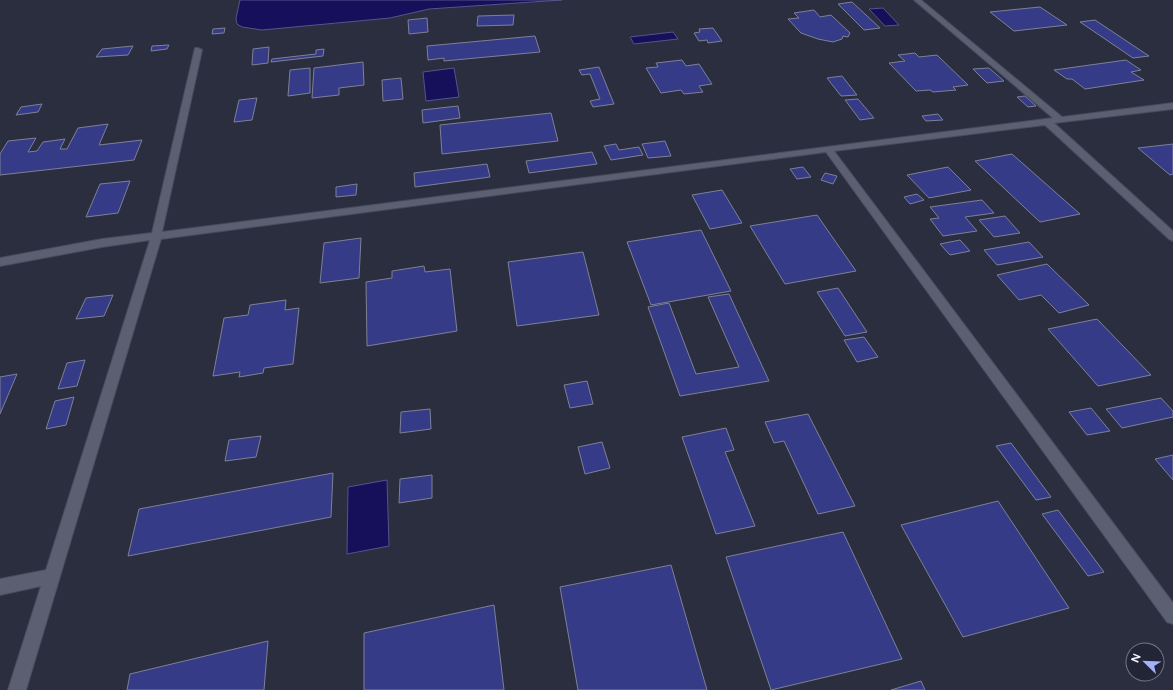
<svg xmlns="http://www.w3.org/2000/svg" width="1173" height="690" font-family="Figtree,sans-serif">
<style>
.water{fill:#160f5a;stroke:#57538b}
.building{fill:#363b87;stroke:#7d8195}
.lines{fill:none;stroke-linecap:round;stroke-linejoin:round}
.street-casing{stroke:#494b5a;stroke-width:2}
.street{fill:#5b5f72;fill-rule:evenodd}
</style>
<rect width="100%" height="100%" fill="#2b2e3f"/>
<!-- water -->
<path class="water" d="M 240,0 L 562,0 L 429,9 L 390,18 L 262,30 L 242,27 L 237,24 L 236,18 Z
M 883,8 L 899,25 L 885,26 L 869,9 Z
M 673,32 L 678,39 L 634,44 L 630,37 Z
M 454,68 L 459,97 L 426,101 L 423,72 Z
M 387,480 L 389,546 L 347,554 L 348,487 Z"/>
<!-- building -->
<path class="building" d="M 852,2 L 880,28 L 864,30 L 838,4 Z
M 1040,7 L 1067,25 L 1014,31 L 990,12 Z
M 814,10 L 820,17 L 831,15 L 850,33 L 848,37 L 843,36 L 842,39 L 833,42 L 818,39 L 801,33 L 788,19 L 799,18 L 794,13 Z
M 514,15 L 513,25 L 477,26 L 478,16 Z
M 427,18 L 428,32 L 409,34 L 408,20 Z
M 1095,20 L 1149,56 L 1133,58 L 1080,22 Z
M 225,28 L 224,33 L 212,34 L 213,29 Z
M 713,28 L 722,41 L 708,43 L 707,40 L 699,41 L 694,33 L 700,32 L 699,29 Z
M 535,36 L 540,52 L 444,61 L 444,58 L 428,60 L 427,46 Z
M 169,45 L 167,49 L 151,51 L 152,46 Z
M 133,46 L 128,55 L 96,57 L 102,49 Z
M 269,47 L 268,63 L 252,65 L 253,49 Z
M 324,49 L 323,56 L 271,62 L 272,59 L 316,54 L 316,50 Z
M 915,53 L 919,57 L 937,55 L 968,85 L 953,87 L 956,90 L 933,92 L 930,90 L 916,91 L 889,63 L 905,61 L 898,55 Z
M 682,60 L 686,66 L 699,64 L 712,84 L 699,86 L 703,92 L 684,94 L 681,90 L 661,93 L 646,68 L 658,67 L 656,63 Z
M 1126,60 L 1141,70 L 1131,72 L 1144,80 L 1085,89 L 1072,79 L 1067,79 L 1054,70 Z
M 363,62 L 364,85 L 339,88 L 339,95 L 312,98 L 314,68 Z
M 599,67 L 614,104 L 593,107 L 590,101 L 600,99 L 590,74 L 582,75 L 579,70 Z
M 310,68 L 310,93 L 288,96 L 290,70 Z
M 989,68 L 1004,81 L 987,83 L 973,69 Z
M 842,76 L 857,95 L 841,96 L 827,78 Z
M 401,78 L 403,99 L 383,101 L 382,80 Z
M 1025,96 L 1036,106 L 1028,107 L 1017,97 Z
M 257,98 L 252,120 L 234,122 L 239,100 Z
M 858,99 L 874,118 L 860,120 L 845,100 Z
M 42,104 L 38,112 L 16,115 L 21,107 Z
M 458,106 L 460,118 L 423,123 L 422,110 Z
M 551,113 L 558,141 L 442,154 L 440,125 Z
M 938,114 L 943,120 L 926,121 L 922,116 Z
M 108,124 L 99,145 L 142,140 L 134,160 L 0,175 L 0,154 L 8,141 L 36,138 L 28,152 L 37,151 L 43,142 L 65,139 L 60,149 L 67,149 L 78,128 Z
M 665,141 L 671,156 L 648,158 L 642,144 Z
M 616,144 L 619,150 L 639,147 L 643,155 L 611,160 L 604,146 Z
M 1173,144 L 1173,174 L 1170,175 L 1138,148 Z
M 592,152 L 597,164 L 529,173 L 526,161 Z
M 1012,154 L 1080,214 L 1040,222 L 975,161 Z
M 487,164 L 490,177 L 415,187 L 414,173 Z
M 803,167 L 811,177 L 797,179 L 790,169 Z
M 948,167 L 971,190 L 929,198 L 907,175 Z
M 825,173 L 837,176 L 833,184 L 821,180 Z
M 130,181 L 118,213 L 86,217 L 100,184 Z
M 357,184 L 356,195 L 336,197 L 336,187 Z
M 722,190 L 742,223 L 710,229 L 692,195 Z
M 917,194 L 924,200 L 910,204 L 904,197 Z
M 982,200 L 994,213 L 965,217 L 977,231 L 943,236 L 930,219 L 939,218 L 930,207 Z
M 817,215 L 856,271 L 785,284 L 750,226 Z
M 1005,216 L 1020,233 L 994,237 L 979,220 Z
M 701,230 L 731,291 L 651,305 L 627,242 Z
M 361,238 L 359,278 L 320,283 L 324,243 Z
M 960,240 L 970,251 L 950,255 L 940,244 Z
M 1029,242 L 1043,257 L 997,265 L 984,250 Z
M 583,252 L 599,315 L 517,326 L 508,262 Z
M 1047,264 L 1089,305 L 1059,313 L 1041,295 L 1019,300 L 997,275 Z
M 424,266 L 425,272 L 450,269 L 457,331 L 367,346 L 366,282 L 392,278 L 392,271 Z
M 838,288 L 867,332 L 845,336 L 817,292 Z
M 729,294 L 769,381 L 680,396 L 648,307 L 669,303 L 696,374 L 739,367 L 708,297 Z
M 113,295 L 104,316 L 76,319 L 86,298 Z
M 286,300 L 285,310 L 299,308 L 293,364 L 264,368 L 263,373 L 239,377 L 240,372 L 213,376 L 224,318 L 248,315 L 250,305 Z
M 1097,319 L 1151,375 L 1098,386 L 1048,329 Z
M 864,337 L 878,357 L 857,362 L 844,340 Z
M 85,360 L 77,386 L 58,389 L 67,363 Z
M 17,374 L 0,414 L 0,377 Z
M 587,381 L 593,404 L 570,408 L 564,385 Z
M 74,397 L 66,425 L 46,429 L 55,401 Z
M 1161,398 L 1173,411 L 1173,417 L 1122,428 L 1106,409 Z
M 1091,408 L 1110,431 L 1087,435 L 1069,412 Z
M 430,409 L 431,429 L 400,433 L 401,412 Z
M 808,414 L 855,506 L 818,514 L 784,441 L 774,443 L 765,422 Z
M 726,428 L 734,450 L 725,452 L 755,526 L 716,534 L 682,437 Z
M 261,436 L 256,457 L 225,461 L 229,440 Z
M 602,442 L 610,468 L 585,474 L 578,447 Z
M 1011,443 L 1051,497 L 1036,500 L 996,446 Z
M 1173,455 L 1173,480 L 1155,459 Z
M 333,473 L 331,517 L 128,556 L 139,509 Z
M 432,475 L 432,498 L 399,503 L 400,479 Z
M 998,501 L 1069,608 L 963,637 L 901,525 Z
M 1058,510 L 1104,572 L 1088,576 L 1042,514 Z
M 843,532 L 902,659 L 771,690 L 726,557 Z
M 671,565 L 707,690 L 578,690 L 560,587 Z
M 494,605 L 504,690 L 364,690 L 364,633 Z
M 268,641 L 264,690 L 127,690 L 130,674 Z
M 921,681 L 925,690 L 891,690 Z"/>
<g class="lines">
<defs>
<path id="street" d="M 914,0 L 921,0 L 1062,117 L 1173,103 L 1173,109 L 1054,123 L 1173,231 L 1173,241 L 1169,239 L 1045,125 L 834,151 L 1173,603 L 1173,624 L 1167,622 L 826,152 L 161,239 L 26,690 L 8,690 L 41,586 L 0,595 L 0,579 L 46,570 L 150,240 L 102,247 L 0,266 L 0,258 L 102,239 L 152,233 L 195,48 L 198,48 L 202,50 L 162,232 L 1053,118 Z"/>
</defs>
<!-- street casing -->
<use href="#street" class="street-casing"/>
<!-- street -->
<use href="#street" class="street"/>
</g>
<!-- north arrow -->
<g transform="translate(1145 662) rotate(293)"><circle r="19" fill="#222535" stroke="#747785"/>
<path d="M0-3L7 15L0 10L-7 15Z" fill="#a5b1fc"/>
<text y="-6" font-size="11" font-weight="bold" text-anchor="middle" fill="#f0f2fe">N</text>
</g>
</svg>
